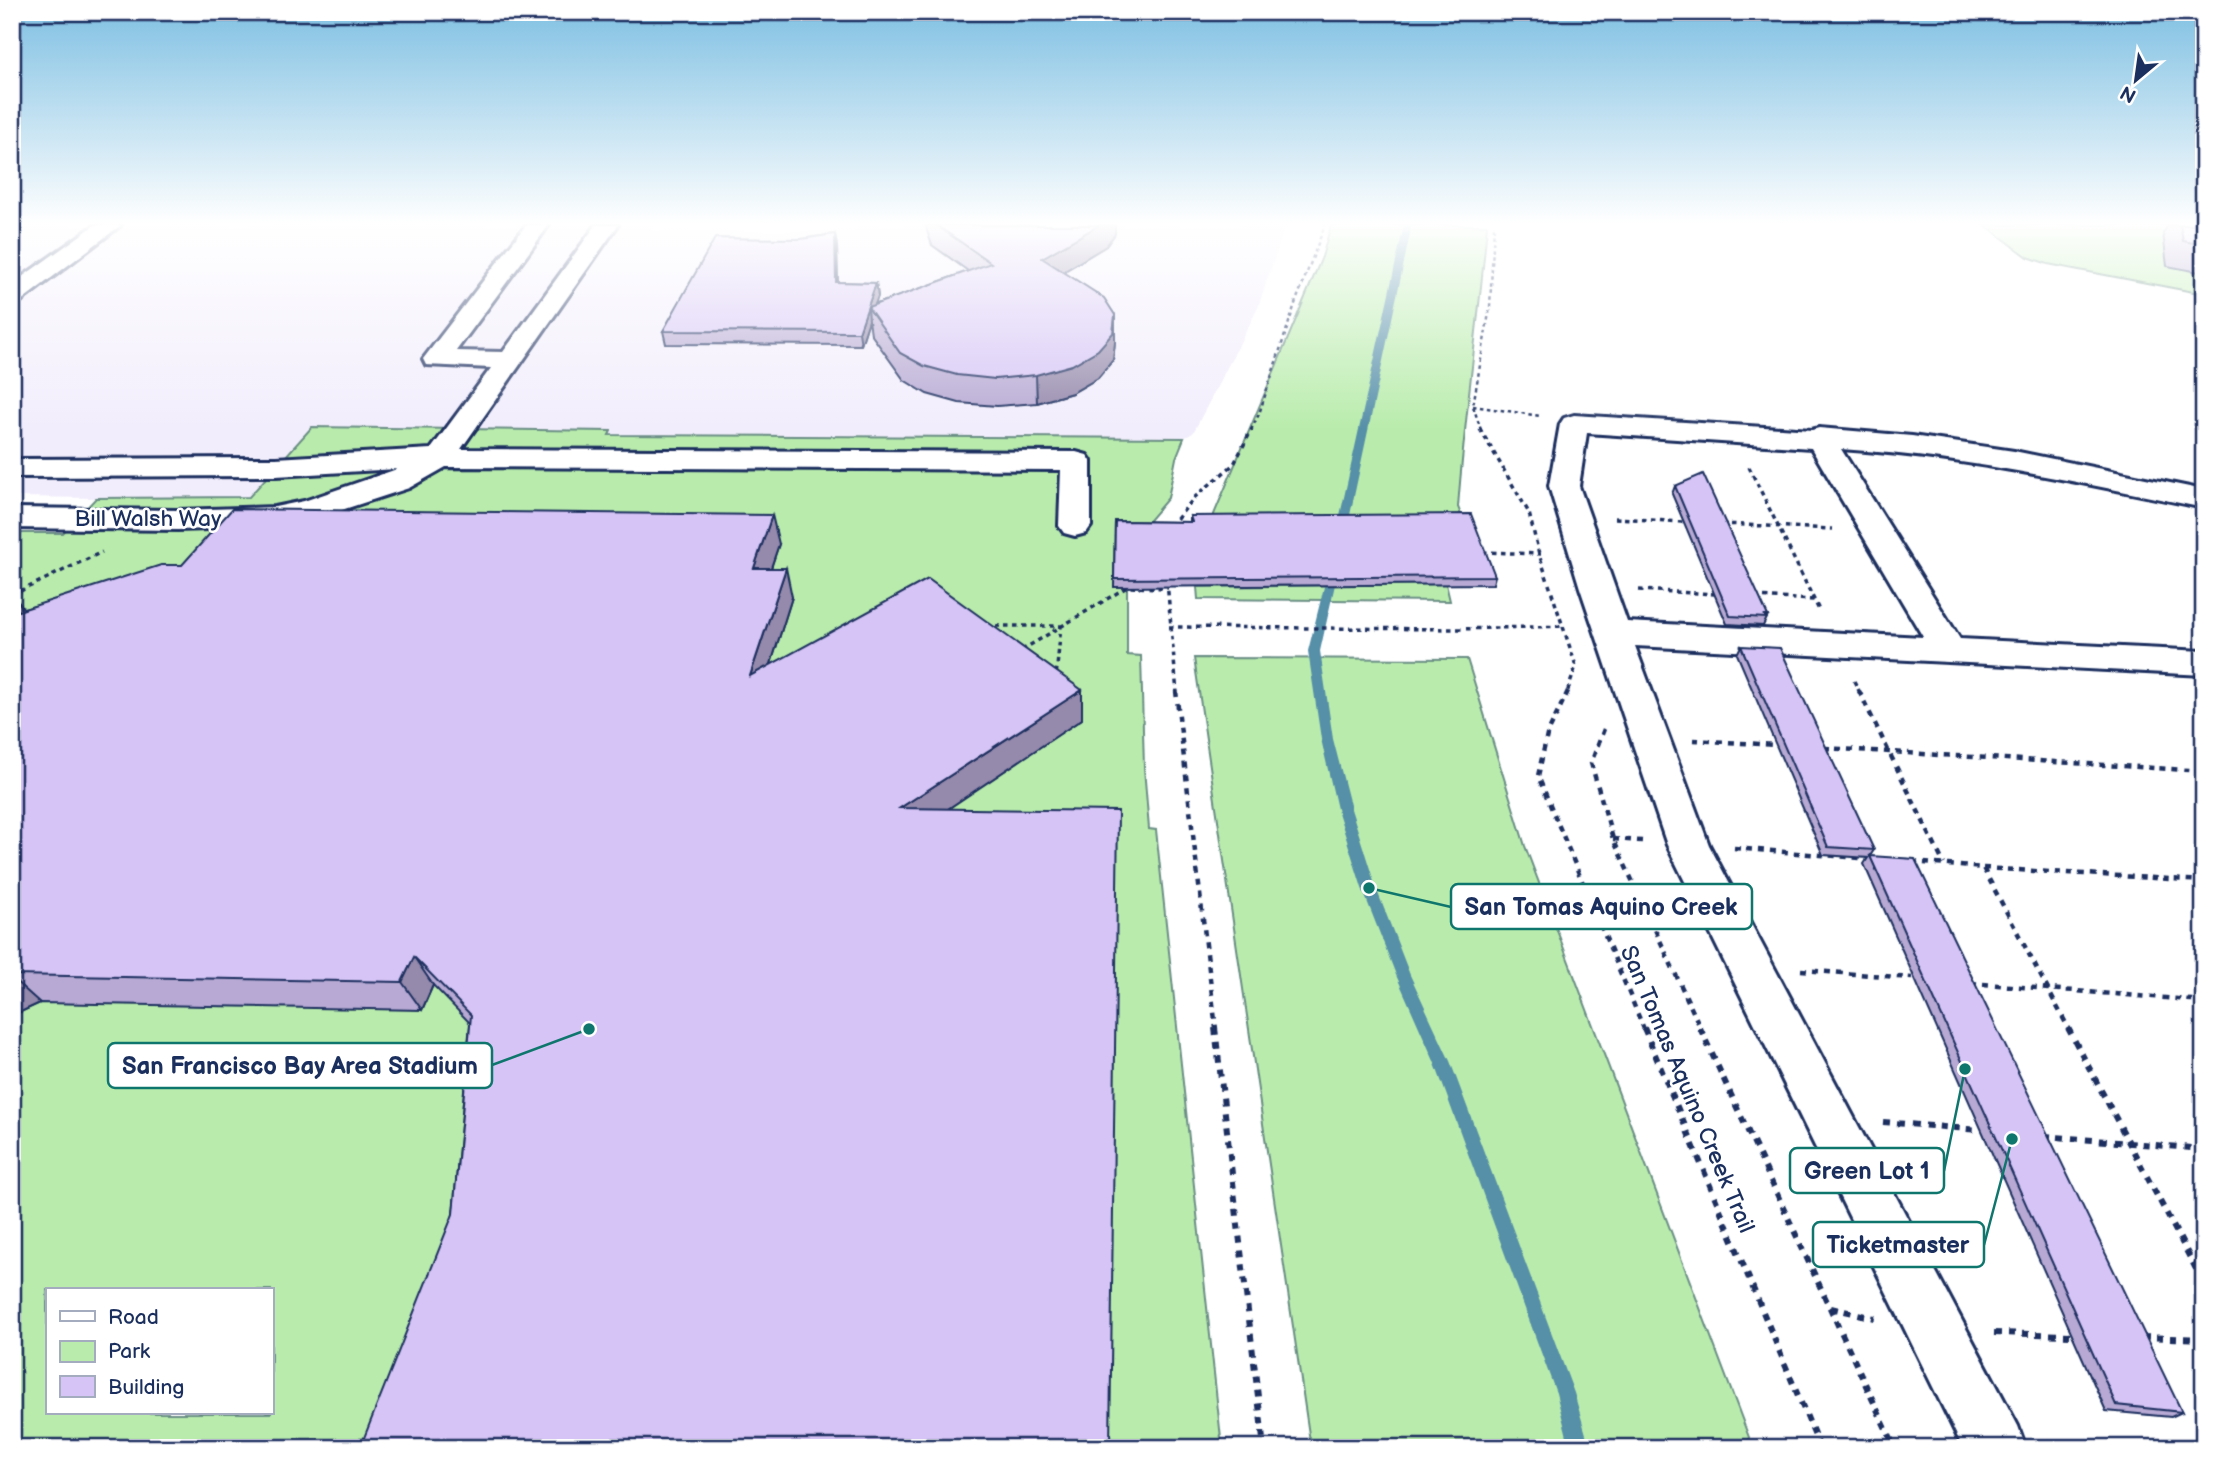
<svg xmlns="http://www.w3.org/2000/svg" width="2216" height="1460" font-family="'Balsamiq Sans',sans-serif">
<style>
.built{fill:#f2edfc}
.green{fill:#b9ecac;stroke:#6a8e85;stroke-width:2;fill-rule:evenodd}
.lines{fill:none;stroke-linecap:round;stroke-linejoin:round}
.stream{fill:#568fa8;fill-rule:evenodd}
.minor-casing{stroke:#1b2f5e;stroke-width:6}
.path-far3{stroke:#1b2f5e;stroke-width:2.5;stroke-dasharray:3.5 3.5;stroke-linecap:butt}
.path-far2{stroke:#1b2f5e;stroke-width:3.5;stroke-dasharray:4.5 4.5;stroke-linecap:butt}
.path-far1{stroke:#1b2f5e;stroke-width:4.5;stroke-dasharray:6 6;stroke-linecap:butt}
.path{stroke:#1b2f5e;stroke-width:6;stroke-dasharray:7 7;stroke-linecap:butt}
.minor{fill:#fff;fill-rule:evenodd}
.wall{fill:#b7a9d3;stroke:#1b2f5e;stroke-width:2}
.shaded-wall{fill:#9589ac;stroke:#1b2f5e;stroke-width:2}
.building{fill:#d5c4f5;stroke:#1b2f5e;stroke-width:2}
.labels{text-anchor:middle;stroke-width:5;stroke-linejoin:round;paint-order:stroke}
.street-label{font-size:23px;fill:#1b2f5e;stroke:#fff}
.leader{fill:none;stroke:#0f766e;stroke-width:2.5}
.callout-dot{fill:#0f766e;stroke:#fff;stroke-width:2.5}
.callout{fill:#fff;stroke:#0f766e;stroke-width:2.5}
.callout-label{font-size:24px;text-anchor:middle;font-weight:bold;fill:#1b2f5e}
</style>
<rect width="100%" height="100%" fill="#fff"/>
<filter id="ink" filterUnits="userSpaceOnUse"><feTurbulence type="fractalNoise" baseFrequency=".0143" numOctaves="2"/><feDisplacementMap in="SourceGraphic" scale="14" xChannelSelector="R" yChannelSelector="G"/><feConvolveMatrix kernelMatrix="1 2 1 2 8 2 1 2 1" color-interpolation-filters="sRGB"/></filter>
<g filter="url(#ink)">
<!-- built -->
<path class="built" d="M 12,225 L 654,225 L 652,231 L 854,231 L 857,225 L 1285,225 L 1258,308 L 1193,433 L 1184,438 L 608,435 L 610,432 L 312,427 L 249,497 L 96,498 L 12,497 Z"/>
<!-- green -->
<path class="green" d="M 1331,225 L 1487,225 C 1479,319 1465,412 1458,507 L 1464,522 L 1210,524 L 1322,257 Z
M 1985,225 L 2204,225 L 2204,294 L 2048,264 L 2028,257 Z
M 312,427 L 611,431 L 609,435 L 1184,438 L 1176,458 L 1168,498 L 1144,526 L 1127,587 L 1127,655 L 1141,656 L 1144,768 L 1149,829 L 1156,830 L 1222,1448 L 12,1448 L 12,533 L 63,533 L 96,498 L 249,497 ZM 47,1290 L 271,1290 L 271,1413 L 47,1413 Z
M 1446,584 L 1450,601 L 1198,599 L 1197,587 Z
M 1194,658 L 1467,659 L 1525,846 L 1753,1448 L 1311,1448 Z"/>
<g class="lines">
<!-- stream -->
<path class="stream" d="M 1404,225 L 1412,225 L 1347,529 L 1342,532 L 1337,529 Z
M 1333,568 L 1338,571 L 1320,651 L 1333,739 L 1351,809 L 1376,888 L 1410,975 L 1450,1061 L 1574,1393 L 1590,1448 L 1570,1448 L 1556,1393 L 1434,1061 L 1396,975 L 1362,888 L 1337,809 L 1321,739 L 1308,651 L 1328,571 Z"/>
<defs>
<path id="minor" d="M 95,225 L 121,225 L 21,301 L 12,303 L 12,284 Z
M 526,225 L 549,225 L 456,351 L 503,352 L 596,225 L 618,225 L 461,449 L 1076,452 L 1087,455 L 1091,461 L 1091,526 L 1086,533 L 1075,536 L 1064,533 L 1059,526 L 1061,470 L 446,467 L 409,488 L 323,516 L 275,527 L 178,530 L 12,528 L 12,508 L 178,510 L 275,507 L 304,501 L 397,469 L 276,476 L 12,477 L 12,459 L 276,458 L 431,449 L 491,368 L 426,365 L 423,359 Z
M 1574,415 L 1812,430 L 1819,428 L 1912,436 L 2014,451 L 2204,490 L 2204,508 C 2083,483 1965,457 1841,449 L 1960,639 L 2204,651 L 2204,675 L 1635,646 L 1709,845 L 2018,1426 L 2026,1448 L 1963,1448 L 1667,845 L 1580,588 L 1549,486 L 1560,424 L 1564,418 ZM 1587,433 L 1811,448 L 1923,637 L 1627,622 L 1579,486 Z"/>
</defs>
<!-- minor casing -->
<use href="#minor" class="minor-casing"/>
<!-- path-far3 -->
<path class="path-far3" d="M 1473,406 L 1541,416
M 1251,430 L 1259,414 L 1295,304 L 1325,225
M 1481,430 L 1473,406 L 1490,307 L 1494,225"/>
<!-- path-far2 -->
<path class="path-far2" d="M 1480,429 L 1529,513 L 1539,554 L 1576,666 L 1567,693
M 1749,467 L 1819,610
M 1615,518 L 1684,522
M 1722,524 L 1832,529
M 1171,526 L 1195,497 L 1234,464 L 1252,429
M 1483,552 L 1541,554
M 1167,582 L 1177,693
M 1639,590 L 1714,594
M 12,595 L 102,552
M 1755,597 L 1814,600
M 987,626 L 1061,626 L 1056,677
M 1169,627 L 1459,629 L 1565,626
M 1022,650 L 1127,587 L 1168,588
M 1854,681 L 1860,693"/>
<!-- path-far1 -->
<path class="path-far1" d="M 1176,691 L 1216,1029
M 1568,691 L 1547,735 L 1538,776 L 1644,1029
M 1859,691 L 1944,864
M 1604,729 L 1591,763 L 1613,839 L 1701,1029
M 1693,740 L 1776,745
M 1824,748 L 2204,771
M 1613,839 L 1642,841
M 1734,848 L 1872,859
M 1912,862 L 1983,868 L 2069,1029
M 1983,868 L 2204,881
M 1801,970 L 1912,978
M 1971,983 L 2204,1001"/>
<!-- path -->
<path class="path" d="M 1215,1028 L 1264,1448
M 1644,1028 L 1820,1448
M 1700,1028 L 1895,1448
M 2068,1028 L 2204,1284
M 1883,1122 L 1980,1130
M 2044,1136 L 2204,1149
M 1831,1308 L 1875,1318
M 1994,1333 L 2070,1335
M 2142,1337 L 2204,1339"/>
<!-- minor -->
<use href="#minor" class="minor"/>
</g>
<!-- wall -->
<path class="wall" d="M 926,225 L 1115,225 L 1115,234 L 1106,246 L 1063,272 L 1115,315 L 1115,342 L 1113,360 L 1098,378 L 1072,393 L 1037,403 L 997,406 L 959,403 L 927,394 L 904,380 L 871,334 L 869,320 L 861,345 L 666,344 L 663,331 L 801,239 L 835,234 L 837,247 L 838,282 L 876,283 L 878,296 L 875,305 L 968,271 L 932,245 L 927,231 Z
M 2168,225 L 2204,225 L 2204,273 L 2167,266 L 2163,233 Z
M 1675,486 L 1768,616 L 1763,626 L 1727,624 L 1672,494 Z
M 1190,516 L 1495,576 L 1493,584 L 1114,587 L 1115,521 L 1190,522 Z
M 779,544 L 771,568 L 792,597 L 771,664 L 1082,690 L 1082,719 L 948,808 L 453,1214 L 470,1023 L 433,985 L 422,1010 L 40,1003 L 12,1016 L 12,594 L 24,609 L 182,565 Z
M 1741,646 L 1874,850 L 1870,856 L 2182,1412 L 2171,1417 L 2106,1411 L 1864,864 L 1868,858 L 1823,855 L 1737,654 Z
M 2204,1427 L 2204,1448 L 2203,1448 L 2195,1431 Z"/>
<!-- shaded-wall -->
<path class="shaded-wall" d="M 1099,225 L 1115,225 L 1115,234 L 1106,246 L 1043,284 L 1042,258 Z
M 835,234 L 837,247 L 838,295 L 836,282 Z
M 876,283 L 878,296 L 872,313 L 868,307 L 869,320 L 861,345 L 859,332 Z
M 1115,315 L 1115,342 L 1113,360 L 1098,378 L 1072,393 L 1037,403 L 1036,375 Z
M 772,515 L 779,544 L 761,597 L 754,568 Z
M 786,568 L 792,597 L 758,705 L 750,676 Z
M 12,594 L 27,613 L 12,616 Z
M 1082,690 L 1082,719 L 906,837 L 900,808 Z
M 414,957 L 433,985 L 422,1010 L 402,982 Z
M 12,978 L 40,1003 L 12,1016 Z"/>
<!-- building -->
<path class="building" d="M 936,225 L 1099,225 L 1042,258 L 1104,298 L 1115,315 L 1113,333 L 1098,350 L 1072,365 L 1036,375 L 995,379 L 957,375 L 924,366 L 900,353 L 868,307 L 991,263 Z
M 2180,225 L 2204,225 L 2204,245 L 2183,241 Z
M 835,234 L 836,282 L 876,283 L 859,332 L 663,331 L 715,238 L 801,239 Z
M 1703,474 L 1768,616 L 1765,616 L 1766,618 L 1730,616 L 1675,486 Z
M 232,509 L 772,515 L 754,568 L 786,568 L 750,676 L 928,579 L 1082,690 L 900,808 L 1118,811 L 1110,1448 L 360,1448 L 453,1214 L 471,1015 L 414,957 L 402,982 L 12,975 L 12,613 L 161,565 L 182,565 Z
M 1471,514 L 1495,576 L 1114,579 L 1115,521 L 1192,522 L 1190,516 Z
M 1741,646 L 1780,648 L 1874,850 L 1828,847 Z
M 1870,856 L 1915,859 L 2182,1412 L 2116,1405 Z"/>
</g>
<!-- sky -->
<linearGradient id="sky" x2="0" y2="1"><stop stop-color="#7dbfe2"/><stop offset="0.52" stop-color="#fff"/><stop offset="1" stop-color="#fff" stop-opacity="0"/></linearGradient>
<rect width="2216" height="429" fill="url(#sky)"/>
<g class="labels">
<!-- street labels -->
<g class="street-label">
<text x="148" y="526">Bill Walsh Way</text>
<text transform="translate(1688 1089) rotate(67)" y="8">San Tomas Aquino Creek Trail</text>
</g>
</g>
<!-- callouts -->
<path class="leader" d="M1369 888L1451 907M589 1029L492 1065M1965 1069L1944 1171M2012 1139L1984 1245"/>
<g class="callout-dot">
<circle cx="1369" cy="888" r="7"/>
<circle cx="589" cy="1029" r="7"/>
<circle cx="1965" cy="1069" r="7"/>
<circle cx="2012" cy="1139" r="7"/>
</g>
<g class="callout">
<rect x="1451" y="884" width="301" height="45" rx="7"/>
<rect x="108" y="1043" width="384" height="45" rx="7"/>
<rect x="1790" y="1148" width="154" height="45" rx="7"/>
<rect x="1813" y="1222" width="171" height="45" rx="7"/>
</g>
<g class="callout-label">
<text x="1601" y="915">San Tomas Aquino Creek</text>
<text x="300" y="1074">San Francisco Bay Area Stadium</text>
<text x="1867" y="1179">Green Lot 1</text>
<text x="1898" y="1253">Ticketmaster</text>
</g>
<!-- margin -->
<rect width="2216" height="1460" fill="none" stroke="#fff" stroke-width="42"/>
<rect x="21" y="21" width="2174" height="1418" fill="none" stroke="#1b2f5e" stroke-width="2.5" filter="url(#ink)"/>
<!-- legend -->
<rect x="46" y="1288" width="228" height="126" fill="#ffffff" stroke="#a4acbf" stroke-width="2"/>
<rect x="60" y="1311" width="35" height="10" fill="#ffffff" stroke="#a4acbf" stroke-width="2"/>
<text x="108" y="1324" font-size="21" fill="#1b2f5e">Road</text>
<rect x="60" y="1341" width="35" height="21" fill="#b9ecac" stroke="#a4acbf" stroke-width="2"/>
<text x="108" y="1358" font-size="21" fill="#1b2f5e">Park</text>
<rect x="60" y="1376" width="35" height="21" fill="#d5c4f5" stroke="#a4acbf" stroke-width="2"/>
<text x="108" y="1394" font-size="21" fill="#1b2f5e">Building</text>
<!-- north arrow -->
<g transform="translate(2136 80) rotate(209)" stroke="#ffffff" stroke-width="5" paint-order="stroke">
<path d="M0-5L12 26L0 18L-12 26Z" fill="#1b2f5e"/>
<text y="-10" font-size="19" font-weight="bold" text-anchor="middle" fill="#1b2f5e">N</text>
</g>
</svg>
